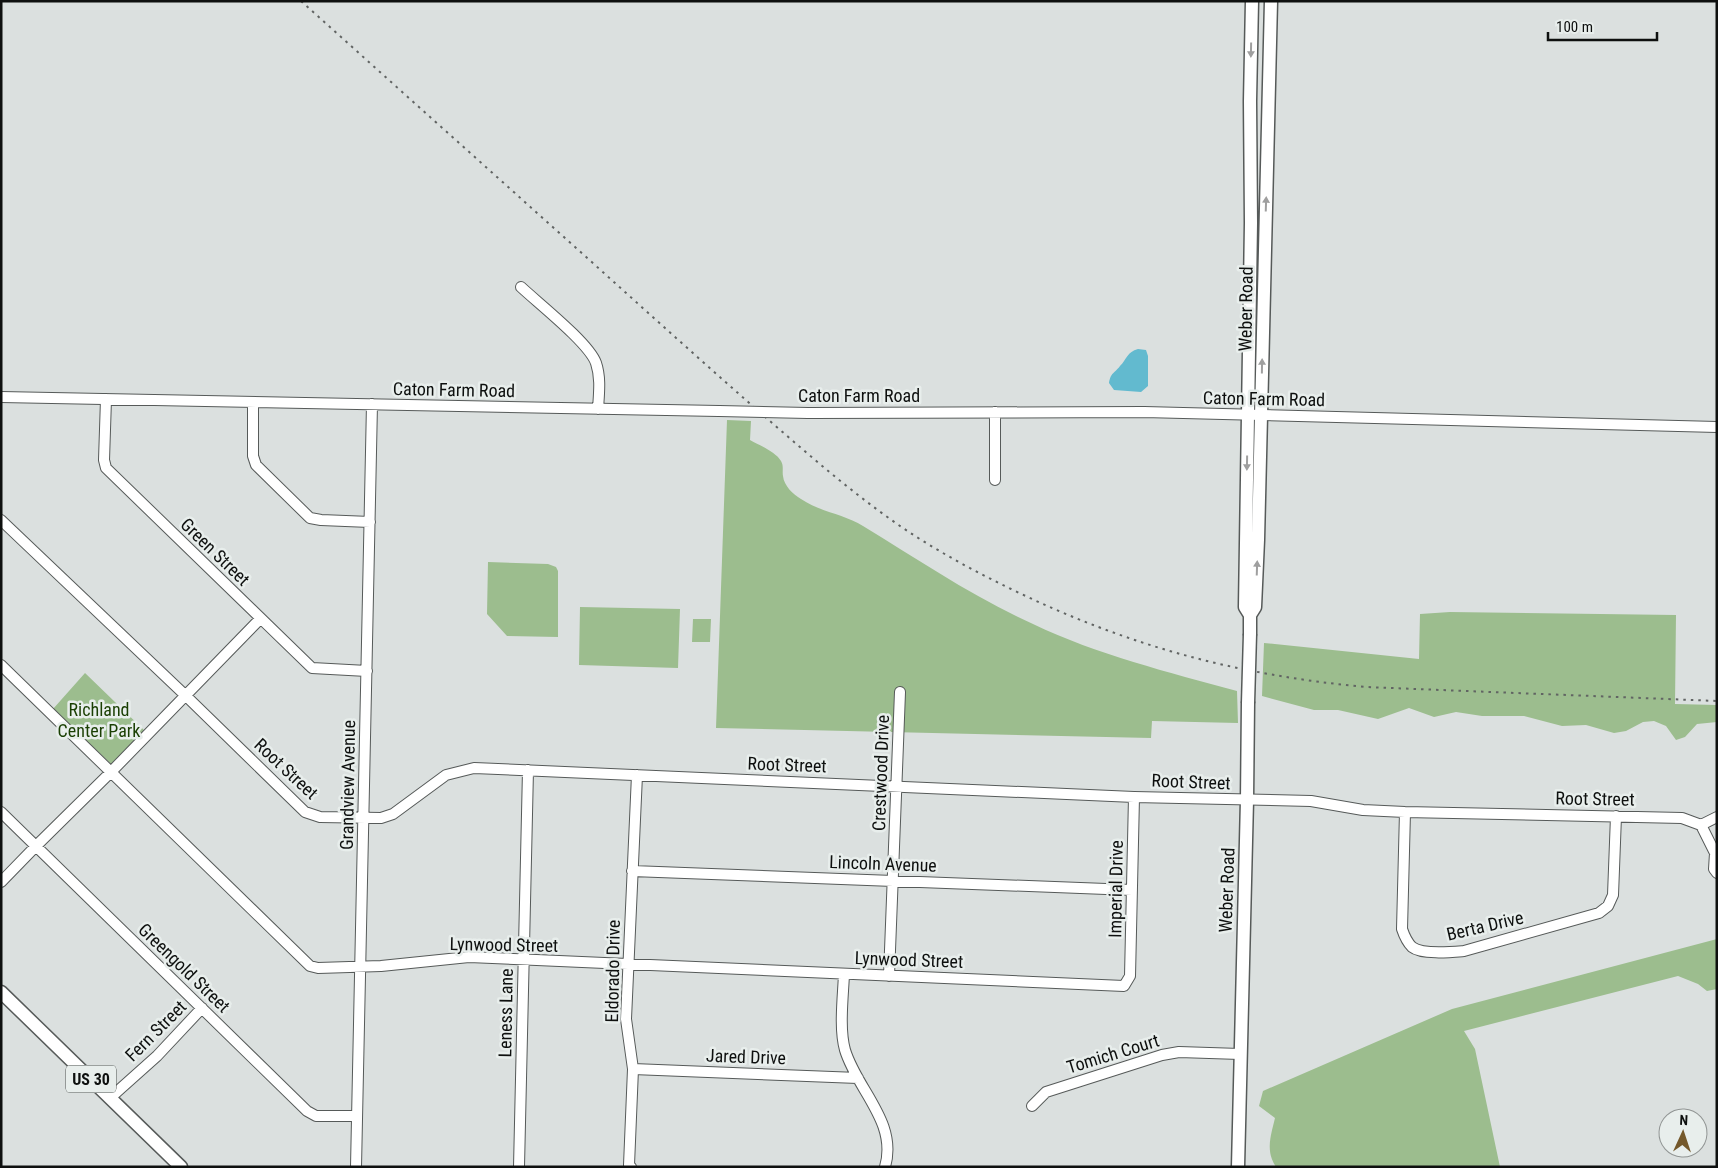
<svg xmlns="http://www.w3.org/2000/svg" width="1718" height="1168" font-family="'Roboto Condensed',sans-serif">
<style>
.green{fill:#9cbd8e}
.water{fill:#62bacf}
.lines{fill:none;stroke-linecap:round;stroke-linejoin:round}
.minor-casing{stroke:#565a59;stroke-width:12}
.major-casing{stroke:#565a59;stroke-width:15}
.minor{stroke:#fff;stroke-width:10}
.major{stroke:#fff;stroke-width:12}
.rail{stroke:#616463;stroke-width:2;stroke-dasharray:2.5 5;stroke-linecap:butt}
.minor-bridge-casing{stroke:#565a59;stroke-width:12;stroke-linecap:butt}
.major-bridge-casing{stroke:#565a59;stroke-width:15;stroke-linecap:butt}
.minor-bridge{stroke:#fff;stroke-width:10}
.major-bridge{stroke:#fff;stroke-width:12}
.oneway{fill:#9f9f9f}
.labels{text-anchor:middle;stroke-width:5;stroke-linejoin:round;paint-order:stroke}
.shield{fill:#e8eeec;stroke:#4f5351;stroke-width:1}
.shield-label{font-size:16px;font-weight:bold;fill:#0e100f}
.street-label{font-size:18px;fill:#0e100f;stroke:#e8eeec}
.park-label{font-size:18px;fill:#1a3f03;stroke:#e8eeec}
</style>
<rect width="100%" height="100%" fill="#dbe0df"/>
<!-- green -->
<path class="green" d="M 727,420 L 751,421 L 750,440 C 759,445 776,452 781,461 C 784,466 782,471 783,476 C 784,486 793,494 801,499 C 820,512 844,514 863,526 C 919,560 973,597 1033,624 C 1098,655 1168,672 1237,691 L 1238,723 L 1152,721 L 1151,738 L 716,728 Z
M 488,562 L 548,564 L 556,567 L 558,571 L 558,637 L 507,636 L 487,614 Z
M 580,607 L 680,609 L 678,668 L 579,665 Z
M 1450,612 L 1676,615 L 1675,704 L 1717,705 L 1717,722 L 1697,724 L 1685,737 L 1676,740 L 1666,726 L 1654,721 L 1643,722 L 1626,731 L 1614,733 L 1586,725 L 1562,726 L 1524,716 L 1482,716 L 1456,712 L 1434,717 L 1409,708 L 1378,719 L 1338,710 L 1314,710 L 1262,696 L 1264,643 L 1419,659 L 1420,614 Z
M 693,619 L 711,619 L 710,642 L 692,642 Z
M 85,673 L 145,731 L 111,764 L 53,709 Z
M 1717,939 L 1717,989 L 1707,991 L 1698,984 L 1678,976 L 1464,1031 L 1475,1049 L 1500,1167 L 1276,1167 C 1265,1151 1271,1135 1275,1118 L 1259,1106 L 1263,1091 L 1452,1009 Z"/>
<!-- water -->
<path class="water" d="M 1138,349 L 1146,350 L 1148,356 L 1148,386 L 1141,392 L 1114,390 L 1109,383 C 1111,372 1114,374 1120,366 C 1127,359 1127,352 1138,349 Z"/>
<g class="lines">
<defs>
<path id="minor" d="M 521,287 C 538,303 589,343 596,363 C 601,378 599,393 598,409
M 1,397 L 719,411
M 106,399 L 104,460 L 106,468 L 312,668 L 367,671
M 253,402 L 253,456 L 256,465 L 310,518 L 321,520 L 370,522
M 995,412 L 995,480
M 808,413 L 1144,412 L 1717,427
M 1,520 L 185,695 L 305,812 L 320,817 L 381,818 L 393,814 L 446,775 L 474,768 L 1134,797 L 1311,801 L 1363,810 L 1405,812 L 1682,818 L 1701,825
M 1,665 L 310,966 L 318,968 L 381,966 L 469,957 L 1124,986 L 1130,976 L 1134,797
M 1,812 L 307,1111 L 316,1116 L 357,1116
M 1405,812 L 1402,929 C 1404,935 1407,942 1412,947 C 1422,955 1452,952 1464,951 L 1599,913 L 1608,906 L 1613,895 L 1616,816
M 1701,825 L 1715,853 L 1714,869 L 1717,873
M 1701,825 L 1717,817
M 632,871 L 1132,890
M 1,882 L 36,846 L 111,772 L 260,619
M 844,974 C 843,997 839,1029 845,1050 C 857,1090 898,1122 885,1167
M 889,976 L 900,692
M 633,1069 L 858,1078
M 110,1098 L 157,1056 L 202,1008
M 1032,1106 L 1046,1092 L 1162,1055 L 1179,1052 L 1240,1054
M 356,1167 L 372,404
M 519,1167 L 528,770
M 631,1167 L 629,1165 L 633,1069 L 626,1019 L 637,775"/>
<path id="major" d="M 1250,615 L 1255,607 L 1258,540 L 1271,1
M 1250,634 L 1250,615 L 1245,607 L 1251,223 L 1250,101 L 1252,1
M 1,992 L 181,1167
M 1238,1167 L 1247,800 L 1248,703"/>
</defs>
<!-- minor casing -->
<use href="#minor" class="minor-casing"/>
<!-- major casing -->
<use href="#major" class="major-casing"/>
<!-- minor -->
<use href="#minor" class="minor"/>
<!-- major -->
<use href="#major" class="major"/>
<!-- rail -->
<path class="rail" d="M 301,1 C 412,101 524,201 635,301 C 685,346 735,391 786,435 C 824,468 862,500 903,528 C 937,551 974,571 1011,589 C 1128,646 1236,675 1366,687 L 1717,701"/>
<defs>
<path id="minor-bridge" d="M 719,411 L 808,413"/>
<path id="major-bridge" d="M 1248,703 L 1250,634"/>
</defs>
<!-- minor-bridge casing -->
<use href="#minor-bridge" class="minor-bridge-casing"/>
<!-- major-bridge casing -->
<use href="#major-bridge" class="major-bridge-casing"/>
<!-- minor-bridge -->
<use href="#minor-bridge" class="minor-bridge"/>
<!-- major-bridge -->
<use href="#major-bridge" class="major-bridge"/>
</g>
<!-- one-way arrows -->
<defs><path id="oneway-solid" d="M-6-.8H1V-3.2L6.5 0L1 3.2V.8H-6Z" transform="scale(1.25)"/></defs>
<g class="oneway">
<use href="#oneway-solid" transform="translate(1251 50) rotate(91)"/>
<use href="#oneway-solid" transform="translate(1266 204) rotate(-88)"/>
<use href="#oneway-solid" transform="translate(1262 366) rotate(-89)"/>
<use href="#oneway-solid" transform="translate(1247 463) rotate(91)"/>
<use href="#oneway-solid" transform="translate(1257 568) rotate(-88)"/>
</g>
<g class="labels">
<!-- shield labels -->
<rect class="shield" x="66" y="1065.5" width="50" height="27" rx="4"/>
<g class="shield-label">
<text x="91" y="1085">US 30</text>
</g>
<!-- street labels -->
<g class="street-label">
<text transform="translate(1246 309) rotate(-89)" y="6">Weber Road</text>
<text transform="translate(454 390) rotate(1)" y="6">Caton Farm Road</text>
<text x="859" y="402">Caton Farm Road</text>
<text transform="translate(1264 399) rotate(1)" y="6">Caton Farm Road</text>
<text transform="translate(215 552) rotate(44)" y="6">Green Street</text>
<text transform="translate(787 765) rotate(2)" y="6">Root Street</text>
<text transform="translate(286 769) rotate(43)" y="6">Root Street</text>
<text transform="translate(881 773) rotate(-88)" y="6">Crestwood Drive</text>
<text transform="translate(1191 782) rotate(2)" y="6">Root Street</text>
<text transform="translate(348 785) rotate(-89)" y="6">Grandview Avenue</text>
<text transform="translate(1595 799) rotate(1)" y="6">Root Street</text>
<text transform="translate(883 864) rotate(2)" y="6">Lincoln Avenue</text>
<text transform="translate(1116 889) rotate(-89)" y="6">Imperial Drive</text>
<text transform="translate(1227 890) rotate(-88)" y="6">Weber Road</text>
<text transform="translate(1485 926) rotate(-13)" y="6">Berta Drive</text>
<text transform="translate(504 945) rotate(1)" y="6">Lynwood Street</text>
<text transform="translate(909 960) rotate(2)" y="6">Lynwood Street</text>
<text transform="translate(184 968) rotate(44)" y="6">Greengold Street</text>
<text transform="translate(613 971) rotate(-89)" y="6">Eldorado Drive</text>
<text transform="translate(506 1013) rotate(-89)" y="6">Leness Lane</text>
<text transform="translate(156 1031) rotate(-45)" y="6">Fern Street</text>
<text transform="translate(1113 1054) rotate(-17)" y="6">Tomich Court</text>
<text transform="translate(746 1057) rotate(2)" y="6">Jared Drive</text>
</g>
<!-- park labels -->
<g class="park-label">
<text x="99" y="716">Richland<tspan x="99" dy="21">Center Park</tspan></text>
</g>
</g>
<!-- border -->
<rect width="1718" height="1168" fill="none" stroke="#0e100f" stroke-width="5"/>
<!-- north arrow -->
<g transform="translate(1683 1133) rotate(3)"><circle r="24" fill="#e8eeec" stroke="#919594"/>
<path d="M0-4L9 19L0 12L-9 19Z" fill="#74582b"/>
<text y="-8" font-size="14" font-weight="bold" text-anchor="middle" fill="#0e100f">N</text>
</g>
<!-- scale -->
<path d="M1548 32v8h109v-8" fill="none" stroke="#0e100f" stroke-width="2.5"/>
<text x="1556" y="32" font-size="15" fill="#0e100f" stroke="#e8eeec" stroke-width="4" paint-order="stroke">100 m</text>
</svg>
